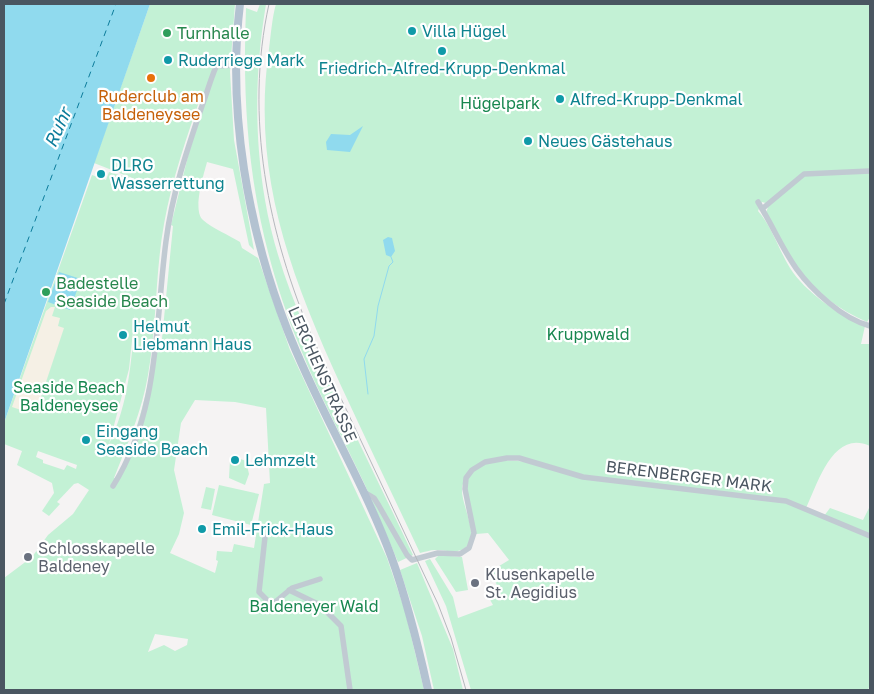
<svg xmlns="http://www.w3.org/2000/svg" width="874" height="694" font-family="'Golos Text',sans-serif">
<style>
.green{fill:#c3f1d5;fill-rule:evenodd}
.sand{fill:#f5f0e5}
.water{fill:#90daee}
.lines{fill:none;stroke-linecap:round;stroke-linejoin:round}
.stream{stroke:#90daee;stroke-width:1}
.ferry{stroke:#0c7c9b;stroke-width:1;stroke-dasharray:6 5;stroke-linecap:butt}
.minor{stroke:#c1cad2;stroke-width:5.5}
.major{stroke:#b3c2d1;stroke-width:8}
.rail{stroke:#b5b8bd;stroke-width:1}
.culture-dot{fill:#0f9aa8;stroke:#fff;stroke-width:2}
.leisure-dot{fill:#2e9e5b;stroke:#fff;stroke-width:2}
.food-dot{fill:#e8710a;stroke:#fff;stroke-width:2}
.worship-dot{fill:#6b7280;stroke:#fff;stroke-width:2}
.labels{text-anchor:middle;stroke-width:4.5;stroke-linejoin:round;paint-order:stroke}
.culture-label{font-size:16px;fill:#0d838f;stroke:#fff;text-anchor:start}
.leisure-label{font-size:16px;fill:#27864d;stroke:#fff;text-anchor:start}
.food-label{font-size:16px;fill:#c56008;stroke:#fff}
.park-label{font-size:16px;fill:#17864f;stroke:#fff}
.street-label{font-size:16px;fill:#4a5661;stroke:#fff}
.worship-label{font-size:16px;fill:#5b616d;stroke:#fff;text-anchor:start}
.water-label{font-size:18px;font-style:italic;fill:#0c7c9b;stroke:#fff}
</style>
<rect width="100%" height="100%" fill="#f5f3f3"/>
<!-- green -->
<path class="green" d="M 150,4 L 235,4 L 230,72 L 234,140 L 254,250 L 249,245 L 233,169 L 207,162 C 204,174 192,210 203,220 C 213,229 229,235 240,242 L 242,248 L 258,258 L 290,350 L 387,558 L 405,611 L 424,690 L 4,690 L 4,578 L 32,557 L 48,535 L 73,514 L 89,490 L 78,483 L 74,484 L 57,502 L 60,504 L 49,516 L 42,511 L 54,493 L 52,483 L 17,465 L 22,451 L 4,444 L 4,423 L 92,175 L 106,180 L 109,172 L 140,181 L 94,163 ZM 202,93 L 208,94 L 189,152 L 171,225 L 173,226 L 161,349 L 155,349 C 147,394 136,437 117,479 L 114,478 C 127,445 142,411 148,375 C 157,325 155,274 164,224 C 172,179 187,136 202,93 ZM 135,313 C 132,358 129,403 109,444 L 129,369 ZM 195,400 L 235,402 L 266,408 L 270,483 L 264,484 L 254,548 L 234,544 L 232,552 L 217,551 L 216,560 L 218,561 L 215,573 L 170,553 L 179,534 L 184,513 L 174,470 L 181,423 ZM 38,451 L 77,465 L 76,469 L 67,465 L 64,470 L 43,463 L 43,460 L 36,457 ZM 155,634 L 188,639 L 187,645 L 175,651 L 164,645 L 148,652 Z
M 260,4 L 266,4 C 255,70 254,134 265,200 C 277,271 308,337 339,401 C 364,453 389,504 413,555 L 398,562 C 387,536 376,510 365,485 C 343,438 318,393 299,345 C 253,232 241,129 246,8 L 257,12 Z
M 276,4 L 870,4 L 870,317 L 867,322 C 840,310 814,292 796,268 C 784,252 776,231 766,213 L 769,204 L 762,202 L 758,211 C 772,227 779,250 790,268 C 805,292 839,315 865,326 L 861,344 L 870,344 L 870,446 C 833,429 818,483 806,508 L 786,502 L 870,536 L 870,684 L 868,690 L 471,690 L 446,606 L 425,561 L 430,559 L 453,597 L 458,618 L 493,605 L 489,598 L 498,588 L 491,571 L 509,560 L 488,533 L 476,534 C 474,522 463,493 467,482 C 480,442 556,469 583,476 C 550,466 503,443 474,471 C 469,476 462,481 462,489 C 461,504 478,533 468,545 C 459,556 446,549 435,550 C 430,550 425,552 420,553 C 397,504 373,454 350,405 C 296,289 250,181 269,49 C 271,34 272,18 276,4 Z
M 235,457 L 246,461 L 249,474 L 245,485 L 229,478 L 230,460 Z
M 219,485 L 259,494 L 251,525 L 212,515 Z
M 206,487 L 215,489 L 211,510 L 201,508 Z
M 870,506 L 870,535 L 824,516 L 830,508 L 863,520 Z
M 439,555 L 462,557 L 468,590 L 456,592 L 435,559 Z
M 417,563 L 453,649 L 463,690 L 434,690 L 422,636 L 400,570 Z"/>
<!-- sand -->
<path class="sand" d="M 51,307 L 55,307 L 52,316 L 60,318 L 58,326 L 64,328 L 39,403 L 33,401 L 31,405 L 24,403 L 21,410 L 12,407 L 46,311 Z"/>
<!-- water -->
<path class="water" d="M 4,4 L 150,4 L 4,423 Z
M 363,126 L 350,152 L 327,150 L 326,142 L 331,134 L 350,135 Z
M 388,237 L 392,238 L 395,251 L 391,257 L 386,255 L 383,240 Z
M 59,272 L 81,279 L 70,310 L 48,302 Z"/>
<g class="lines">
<!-- stream -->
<path class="stream" d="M 368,394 L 364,359 L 374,336 L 378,306 L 389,266 L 393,262 L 391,257"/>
<!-- ferry -->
<path class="ferry" d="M 4,304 L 116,4"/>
<!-- minor -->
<path class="minor" d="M 216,66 L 237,65
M 758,202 C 784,245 789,270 829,303 C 841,313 855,322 870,326
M 762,209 L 804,174 L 870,171
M 113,486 C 160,411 155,325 166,241 C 172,194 187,150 202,106 C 208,90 212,74 219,60 L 236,58
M 364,492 L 374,498 L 379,506 L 407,555 L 412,560 L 438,553 L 460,554 L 469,548 L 474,533 L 465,489 L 466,478 L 472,470 L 485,462 L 507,458 L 519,458 L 583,477 L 786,501 L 870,536
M 265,537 L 259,592 L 268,601 L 274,603 L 292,588 L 320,579
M 289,590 L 320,605 L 341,626 L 350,690"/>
<!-- major -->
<path class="major" d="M 240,4 C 227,111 248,229 287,329 C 317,407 362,478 391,556 C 407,600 418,645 428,690"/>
<!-- rail -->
<path class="rail" d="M 269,4 C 244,117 268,234 313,339 L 438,604 L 451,638 L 466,690"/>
</g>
<!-- markers -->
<g class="culture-dot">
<circle cx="412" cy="31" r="5"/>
<circle cx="442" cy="51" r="5"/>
<circle cx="168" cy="60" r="5"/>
<circle cx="560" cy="99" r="5"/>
<circle cx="528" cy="141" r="5"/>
<circle cx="101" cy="174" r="5"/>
<circle cx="123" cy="335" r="5"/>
<circle cx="86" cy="440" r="5"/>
<circle cx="235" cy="460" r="5"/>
<circle cx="202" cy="529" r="5"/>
</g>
<g class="leisure-dot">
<circle cx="167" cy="33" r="5"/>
<circle cx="46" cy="292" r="5"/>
</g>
<circle class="food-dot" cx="151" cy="78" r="5"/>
<g class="worship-dot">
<circle cx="28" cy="557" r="5"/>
<circle cx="475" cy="583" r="5"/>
</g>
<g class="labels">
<!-- culture labels -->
<g class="culture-label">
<text x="422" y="37">Villa Hügel</text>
<text x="178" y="66">Ruderriege Mark</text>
<text x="442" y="74" text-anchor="middle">Friedrich-Alfred-Krupp-Denkmal</text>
<text x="570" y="105">Alfred-Krupp-Denkmal</text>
<text x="538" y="147">Neues Gästehaus</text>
<text x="111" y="171">DLRG<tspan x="111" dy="18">Wasserrettung</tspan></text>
<text x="133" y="332">Helmut<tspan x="133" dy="18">Liebmann Haus</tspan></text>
<text x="96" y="437">Eingang<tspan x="96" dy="18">Seaside Beach</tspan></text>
<text x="245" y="466">Lehmzelt</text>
<text x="212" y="535">Emil-Frick-Haus</text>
</g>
<!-- leisure labels -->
<g class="leisure-label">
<text x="177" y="39">Turnhalle</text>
<text x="56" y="289">Badestelle<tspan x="56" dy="18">Seaside Beach</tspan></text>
</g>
<!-- food labels -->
<g class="food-label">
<text x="151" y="102">Ruderclub am<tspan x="151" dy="18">Baldeneysee</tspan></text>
</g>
<!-- park labels -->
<g class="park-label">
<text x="500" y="109">Hügelpark</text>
<text x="588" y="340">Kruppwald</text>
<text x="69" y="393">Seaside Beach<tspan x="69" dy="18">Baldeneysee</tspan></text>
<text x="314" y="612">Baldeneyer Wald</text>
</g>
<!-- street labels -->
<g class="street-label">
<text transform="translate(323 374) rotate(66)" y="6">LERCHENSTRASSE</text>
<text transform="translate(689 476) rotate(7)" y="6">BERENBERGER MARK</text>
</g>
<!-- worship labels -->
<g class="worship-label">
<text x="38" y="554">Schlosskapelle<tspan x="38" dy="18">Baldeney</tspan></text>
<text x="485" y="580">Klusenkapelle<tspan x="485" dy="18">St. Aegidius</tspan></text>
</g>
<!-- water labels -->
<g class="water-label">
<text transform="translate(58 128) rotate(-66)" y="6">Ruhr</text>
</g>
</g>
<!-- border -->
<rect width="874" height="694" fill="none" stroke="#4a5661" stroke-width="10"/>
</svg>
